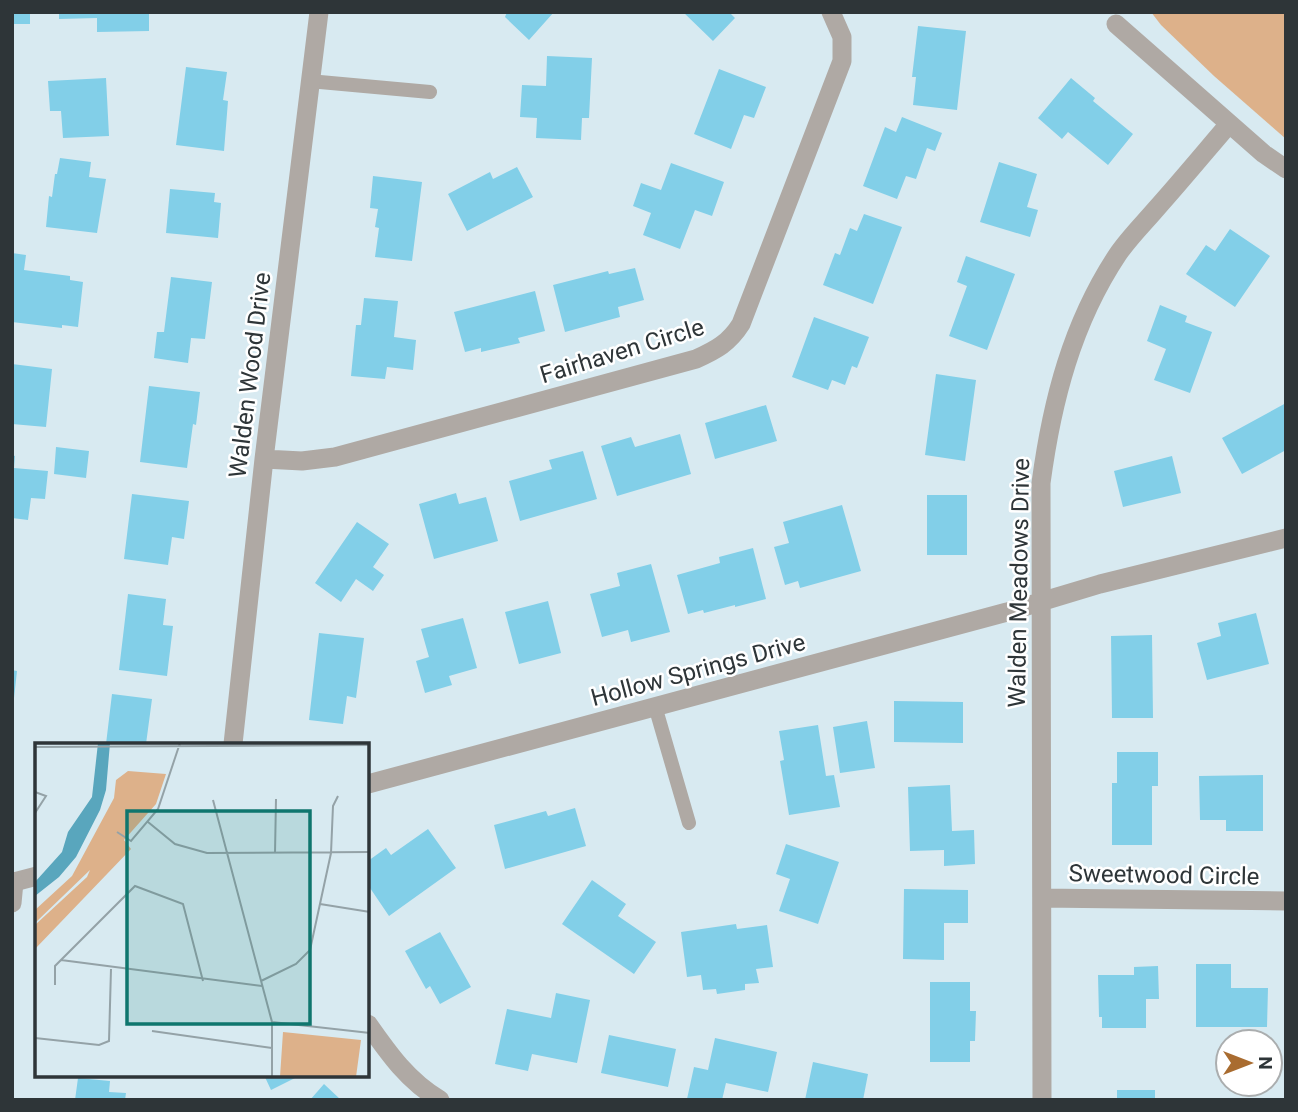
<svg xmlns="http://www.w3.org/2000/svg" width="1298" height="1112" font-family="Roboto,sans-serif">
<style>
.green{fill:#ddb18a}
.building{fill:#82cfe8}
.lines{fill:none;stroke-linecap:round;stroke-linejoin:round}
.service{stroke:#afa9a4;stroke-width:14}
.minor{stroke:#afa9a4;stroke-width:19}
.tertiary{stroke:#afa9a4;stroke-width:19}
.labels{text-anchor:middle;stroke-width:5;stroke-linejoin:round;paint-order:stroke}
.street-label{font-size:24px;fill:#2e3538;stroke:#fff}
.inset-road{fill:none;stroke:#94a2a7;stroke-width:2}
.view{fill:#0f766e;fill-opacity:0.15;stroke:#0f766e;stroke-width:3.5}
.inset-edge{fill:none;stroke:#2e3538;stroke-width:3.5}
</style>
<rect width="100%" height="100%" fill="#d8eaf1"/>
<!-- green -->
<path class="green" d="M 1151,12 L 1286,12 L 1286,139 L 1214,76 L 1161,25 Z"/>
<!-- building -->
<path class="building" d="M 12,12 L 30,12 L 30,24 L 12,24 Z
M 59,12 L 149,12 L 149,31 L 97,32 L 97,18 L 59,19 Z
M 507,12 L 554,12 L 529,40 L 505,17 Z
M 683,12 L 729,12 L 735,18 L 713,41 Z
M 918,26 L 966,31 L 957,110 L 913,105 L 916,77 L 912,77 Z
M 547,56 L 592,58 L 589,118 L 582,118 L 581,140 L 536,138 L 537,118 L 520,117 L 522,85 L 546,86 Z
M 186,67 L 227,72 L 223,100 L 228,101 L 224,151 L 176,145 Z
M 719,69 L 766,87 L 754,118 L 744,115 L 731,149 L 694,134 Z
M 106,78 L 109,136 L 63,138 L 61,111 L 50,111 L 48,81 Z
M 1071,78 L 1095,98 L 1093,101 L 1133,134 L 1108,165 L 1068,132 L 1062,139 L 1038,118 Z
M 902,117 L 942,133 L 935,151 L 927,148 L 916,179 L 906,176 L 897,199 L 863,186 L 885,127 L 896,132 Z
M 60,158 L 91,162 L 89,177 L 106,179 L 97,233 L 46,227 L 49,196 L 52,197 L 55,174 L 57,174 Z
M 999,162 L 1037,174 L 1027,207 L 1038,210 L 1030,237 L 980,222 Z
M 671,163 L 724,182 L 712,216 L 695,210 L 680,249 L 643,235 L 651,213 L 633,206 L 641,183 L 661,190 Z
M 517,167 L 533,197 L 467,231 L 448,194 L 490,172 L 493,179 Z
M 373,176 L 422,182 L 412,261 L 375,257 L 379,228 L 375,227 L 378,209 L 370,208 Z
M 170,189 L 215,193 L 214,202 L 221,203 L 218,238 L 166,233 Z
M 864,214 L 902,227 L 873,304 L 823,285 L 835,253 L 840,255 L 850,228 L 857,231 Z
M 1230,229 L 1270,256 L 1235,307 L 1186,274 L 1206,245 L 1215,251 Z
M 12,253 L 26,255 L 24,270 L 70,276 L 70,280 L 83,282 L 78,327 L 62,325 L 62,328 L 12,322 Z
M 966,256 L 1015,274 L 987,350 L 949,336 L 967,286 L 957,282 Z
M 635,268 L 644,300 L 618,307 L 620,317 L 565,332 L 553,285 L 608,271 L 609,274 Z
M 171,277 L 212,282 L 205,339 L 191,338 L 188,363 L 154,358 L 157,332 L 164,332 Z
M 535,291 L 545,331 L 518,338 L 520,343 L 481,352 L 481,348 L 465,352 L 454,312 Z
M 364,298 L 398,301 L 394,337 L 416,340 L 413,370 L 387,367 L 385,379 L 351,376 L 356,325 L 361,325 Z
M 1160,305 L 1187,316 L 1185,322 L 1212,332 L 1190,393 L 1154,380 L 1166,349 L 1147,341 Z
M 814,317 L 869,337 L 857,368 L 852,366 L 845,385 L 832,380 L 828,390 L 792,377 Z
M 12,364 L 52,369 L 46,427 L 12,424 Z
M 936,374 L 976,380 L 965,461 L 925,455 Z
M 149,386 L 200,392 L 196,425 L 193,424 L 187,468 L 140,462 Z
M 1286,403 L 1286,450 L 1242,474 L 1222,438 Z
M 766,405 L 777,441 L 715,459 L 705,423 Z
M 680,434 L 691,474 L 617,496 L 601,446 L 631,437 L 635,447 Z
M 56,447 L 89,451 L 86,478 L 54,474 Z
M 583,451 L 597,499 L 520,521 L 509,481 L 552,469 L 549,460 Z
M 12,455 L 15,456 L 14,468 L 48,471 L 45,499 L 31,498 L 28,520 L 12,518 Z
M 1172,456 L 1181,493 L 1123,507 L 1114,471 Z
M 456,493 L 459,504 L 486,497 L 498,541 L 434,559 L 419,504 Z
M 132,494 L 189,501 L 184,539 L 172,537 L 168,565 L 124,559 Z
M 927,495 L 967,495 L 967,555 L 927,555 Z
M 842,505 L 861,571 L 800,588 L 798,581 L 785,585 L 774,547 L 789,543 L 783,522 Z
M 357,522 L 389,544 L 373,567 L 384,575 L 373,591 L 356,579 L 341,602 L 315,583 Z
M 753,548 L 766,599 L 735,607 L 735,605 L 704,613 L 703,610 L 688,614 L 677,575 L 720,563 L 719,557 Z
M 651,564 L 670,632 L 631,642 L 628,630 L 602,637 L 590,594 L 620,586 L 617,573 Z
M 128,594 L 166,599 L 163,625 L 173,626 L 167,676 L 119,670 Z
M 548,601 L 561,653 L 519,664 L 505,612 Z
M 1256,613 L 1269,664 L 1207,680 L 1197,643 L 1221,636 L 1218,623 Z
M 463,618 L 477,668 L 449,676 L 452,685 L 425,693 L 416,661 L 429,657 L 421,629 Z
M 319,633 L 364,638 L 356,698 L 347,696 L 343,724 L 309,720 Z
M 1152,635 L 1153,718 L 1112,718 L 1111,636 Z
M 12,670 L 17,671 L 14,698 L 12,698 Z
M 112,694 L 152,699 L 146,744 L 106,744 Z
M 894,701 L 963,702 L 963,743 L 894,742 Z
M 867,721 L 875,768 L 840,773 L 833,727 Z
M 818,725 L 826,776 L 834,775 L 840,807 L 789,815 L 780,761 L 784,760 L 779,731 Z
M 1117,752 L 1158,752 L 1158,786 L 1152,786 L 1152,845 L 1112,845 L 1112,783 L 1117,783 Z
M 1263,775 L 1263,831 L 1226,831 L 1226,820 L 1200,820 L 1199,776 Z
M 950,785 L 952,831 L 974,830 L 975,864 L 944,866 L 944,850 L 910,851 L 908,787 Z
M 575,808 L 586,846 L 505,869 L 494,825 L 546,811 L 548,816 Z
M 428,829 L 456,868 L 389,916 L 368,885 L 368,861 L 386,848 L 391,855 Z
M 786,844 L 839,862 L 818,924 L 779,911 L 790,879 L 776,874 Z
M 592,880 L 626,904 L 618,916 L 656,942 L 634,974 L 562,924 Z
M 904,889 L 968,890 L 968,923 L 944,923 L 944,960 L 903,959 Z
M 736,924 L 737,929 L 767,925 L 773,967 L 756,969 L 759,983 L 745,984 L 745,990 L 717,994 L 716,989 L 703,990 L 701,975 L 687,977 L 681,932 Z
M 440,932 L 471,987 L 440,1004 L 430,986 L 426,989 L 405,951 Z
M 1196,964 L 1231,964 L 1231,988 L 1268,988 L 1267,1027 L 1196,1027 Z
M 1158,966 L 1159,999 L 1146,999 L 1146,1028 L 1102,1028 L 1102,1017 L 1099,1017 L 1098,975 L 1134,975 L 1134,967 Z
M 930,982 L 970,982 L 970,1011 L 976,1011 L 975,1041 L 970,1041 L 970,1062 L 930,1062 Z
M 556,993 L 590,1000 L 577,1063 L 532,1054 L 528,1071 L 495,1064 L 507,1009 L 551,1018 Z
M 609,1035 L 676,1049 L 668,1087 L 601,1073 Z
M 715,1038 L 777,1052 L 768,1092 L 726,1083 L 722,1100 L 687,1099 L 694,1067 L 708,1070 Z
M 813,1062 L 868,1074 L 863,1100 L 805,1100 Z
M 264,1075 L 301,1075 L 271,1090 Z
M 78,1078 L 110,1081 L 109,1092 L 126,1093 L 125,1100 L 75,1100 Z
M 324,1084 L 341,1100 L 310,1100 Z
M 1117,1090 L 1155,1090 L 1155,1100 L 1117,1100 Z"/>
<g class="lines">
<!-- service -->
<path class="service" d="M 309,81 L 430,92
M 655,706 L 689,823"/>
<!-- minor -->
<path class="minor" d="M 1116,24 L 1264,154 L 1286,169
M 264,459 L 302,461 L 335,457 L 696,359 C 716,350 729,343 741,324 L 842,61 L 842,37 L 831,12
M 233,744 L 264,459 L 319,12
M 368,784 L 1007,612 L 1100,584 L 1286,538
M 14,882 L 37,876
M 1042,898 L 1286,901
M 368,1024 C 389,1054 408,1081 440,1100
M 1042,1100 L 1041,483 C 1052,401 1072,323 1118,254 C 1129,238 1144,223 1156,209 C 1181,181 1205,152 1229,124"/>
<!-- tertiary -->
<path class="tertiary" d="M 12,882 L 14,882 L 12,903"/>
</g>
<g class="labels">
<!-- street labels -->
<g class="street-label">
<text transform="translate(622 351) rotate(-17)" y="8">Fairhaven Circle</text>
<text transform="translate(250 375) rotate(-83)" y="8">Walden Wood Drive</text>
<text transform="translate(1019 583) rotate(-89)" y="8">Walden Meadows Drive</text>
<text transform="translate(698 670) rotate(-15)" y="8">Hollow Springs Drive</text>
<text transform="translate(1164 875) rotate(1)" y="8">Sweetwood Circle</text>
</g>
</g>
<!-- overview -->
<g transform="translate(35 743)">
<rect width="334" height="334" fill="#d8eaf1"/>
<path d="M 93,28 L 131,31 L 121,61 L 89,97 L 96,106 L 0,206 L 0,182 L 52,134 L 55,127 L 0,180 L 0,167 L 37,133 L 79,55 L 81,37 ZM 248,289 L 326,297 L 321,334 L 245,334 Z" fill="#ddb18a"/>
<path d="M 63,0 L 75,0 L 71,47 L 65,67 L 41,114 L 24,134 L 0,153 L 0,139 L 27,109 L 33,89 L 57,54 Z" fill="#59a6bd"/>
<path class="inset-road" d="M 0,4 L 335,2M 0,49 L 11,53 L 0,70M 178,57 L 237,279 L 237,334M 113,79 L 140,101 L 172,110 L 335,109M 82,89 L 96,98 L 123,66 L 145,0M 240,110 L 241,56M 285,161 L 335,169M 26,217 L 227,243M 226,238 L 261,221 L 275,207 L 296,110 L 298,63 L 303,53M 20,242 L 20,223 L 100,143 L 148,161 L 168,238M 237,279 L 335,290M 117,288 L 237,305M 0,295 L 64,302 L 74,298 L 76,226"/>
<path class="view" d="M 92,68 L 275,68 L 275,281 L 92,281 Z"/>
<rect width="334" height="334" class="inset-edge"/>
</g>
<!-- border -->
<rect width="1298" height="1112" fill="none" stroke="#2e3538" stroke-width="28"/>
<!-- north arrow -->
<g transform="translate(1249 1063) rotate(90)"><circle r="33" fill="#ffffff" stroke="#abaeaf" stroke-width="2"/>
<path d="M0-5L12 26L0 18L-12 26Z" fill="#a96c30"/>
<text y="-10" font-size="19" font-weight="bold" text-anchor="middle" fill="#2e3538">N</text>
</g>
</svg>
